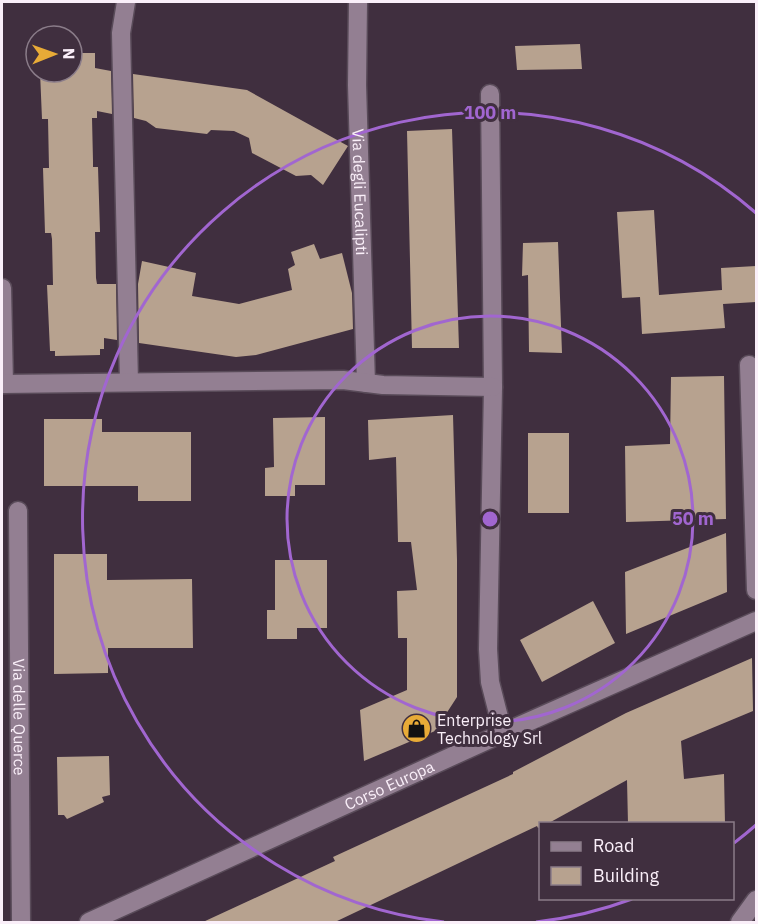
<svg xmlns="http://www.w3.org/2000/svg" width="758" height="924" font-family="'IBM Plex Sans',sans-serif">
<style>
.building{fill:#b7a28f}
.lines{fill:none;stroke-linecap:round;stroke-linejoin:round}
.minor-casing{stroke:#594b59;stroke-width:21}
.minor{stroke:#937f92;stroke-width:18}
.ring{fill:none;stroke:#a166d0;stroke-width:3}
.labels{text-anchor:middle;stroke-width:6;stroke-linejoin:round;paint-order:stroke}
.street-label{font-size:16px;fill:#faeff9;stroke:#402f3f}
.poi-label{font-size:16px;fill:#faeff9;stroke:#402f3f;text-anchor:start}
.centre{fill:#a166d0;stroke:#402f3f;stroke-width:3}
.ring-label{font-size:18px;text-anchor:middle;font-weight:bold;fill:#a166d0;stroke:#402f3f;stroke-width:6;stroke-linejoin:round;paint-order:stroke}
</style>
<rect width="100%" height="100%" fill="#402f3f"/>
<!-- building -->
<path class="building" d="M 580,44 L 582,69 L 517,70 L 515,46 Z
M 72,53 L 95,53 L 95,68 L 111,71 L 112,114 L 97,111 L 97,118 L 92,118 L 93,161 L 93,167 L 98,167 L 100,232 L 95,232 L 96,278 L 97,284 L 116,284 L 117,340 L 104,338 L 104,349 L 100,349 L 100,355 L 55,356 L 55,351 L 50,351 L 47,285 L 53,285 L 52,239 L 51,233 L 45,233 L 43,168 L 49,168 L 48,119 L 42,119 L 40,72 L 72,72 Z
M 133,74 L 247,90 L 348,146 L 323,185 L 311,175 L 296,176 L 252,153 L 249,138 L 234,131 L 211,130 L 207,134 L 156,128 L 146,121 L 134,118 Z
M 452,129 L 459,348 L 412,348 L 407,131 Z
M 654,210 L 659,295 L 722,290 L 721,268 L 756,266 L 756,302 L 723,304 L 725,328 L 642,334 L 640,297 L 622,298 L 617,212 Z
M 558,242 L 562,353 L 529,352 L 528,275 L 522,276 L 523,243 Z
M 314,244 L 320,259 L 342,253 L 352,293 L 353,329 L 256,355 L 236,357 L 139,343 L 138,284 L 142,261 L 196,273 L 192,296 L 239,304 L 292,290 L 288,269 L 295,265 L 291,252 Z
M 724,376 L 726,519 L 626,522 L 625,446 L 670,444 L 671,377 Z
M 453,415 L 457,560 L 457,697 L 435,731 L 364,761 L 360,710 L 407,690 L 407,638 L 398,638 L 397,591 L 417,590 L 411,542 L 398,542 L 396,457 L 369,460 L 368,420 Z
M 325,417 L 325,485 L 295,485 L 295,496 L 265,496 L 265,468 L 274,467 L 273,418 Z
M 44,419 L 102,419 L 102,432 L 191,432 L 191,501 L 138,501 L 138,486 L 44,486 Z
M 528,433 L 569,433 L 569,513 L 528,513 Z
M 726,533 L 727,592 L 626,634 L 625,572 Z
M 54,554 L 107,554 L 107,580 L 192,579 L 193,648 L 108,648 L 108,673 L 54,674 Z
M 275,560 L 327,560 L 327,628 L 297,628 L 297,639 L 267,639 L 267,610 L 275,610 Z
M 593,601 L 615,643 L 542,682 L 520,640 Z
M 752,658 L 753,711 L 681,741 L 684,779 L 724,774 L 725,824 L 628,824 L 627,780 L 547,824 L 540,824 L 540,827 L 538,828 L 537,826 L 335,922 L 203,922 L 335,861 L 333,857 L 513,774 L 513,772 L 626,713 Z
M 109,756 L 110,795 L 102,797 L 104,802 L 67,819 L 64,815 L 58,815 L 57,757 Z"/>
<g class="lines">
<defs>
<g id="minor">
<path d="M 126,2 L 121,33 L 129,382"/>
<path id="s1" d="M 358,2 L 357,85 L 366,383"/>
<path d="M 490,94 L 493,387 L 488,649 L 490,682 L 503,733"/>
<path d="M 2,288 L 4,384"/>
<path d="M 749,365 L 756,590"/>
<path d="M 2,384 L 343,380 L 383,385 L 493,387"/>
<path id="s2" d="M 18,511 L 21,922"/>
<path id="s3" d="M 89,922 L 503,733 L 756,621"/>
<path d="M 740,922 L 756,900"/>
</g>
</defs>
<!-- minor casing -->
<use href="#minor" class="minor-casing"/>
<!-- minor -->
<use href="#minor" class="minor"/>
</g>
<!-- distance rings -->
<g class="ring">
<circle cx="490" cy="519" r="203"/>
<path d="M756 825A406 406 0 0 1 734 843M632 899A406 406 0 0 1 536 922M444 922A406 406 0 1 1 756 213"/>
</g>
<!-- icons -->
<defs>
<symbol id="shop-disc" viewBox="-11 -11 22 22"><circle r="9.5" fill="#e8ab37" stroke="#402f3f"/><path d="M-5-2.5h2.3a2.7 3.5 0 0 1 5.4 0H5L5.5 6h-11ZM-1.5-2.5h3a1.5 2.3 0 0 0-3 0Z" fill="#111"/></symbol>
</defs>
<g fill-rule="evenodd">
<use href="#shop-disc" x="400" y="712" width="33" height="33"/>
</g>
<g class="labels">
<!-- street labels -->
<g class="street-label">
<text dy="6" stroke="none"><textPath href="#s1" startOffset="190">Via degli Eucalipti</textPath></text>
<text dy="6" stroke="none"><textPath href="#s2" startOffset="206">Via delle Querce</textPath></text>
<text dy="6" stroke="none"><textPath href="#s3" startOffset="330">Corso Europa</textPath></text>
</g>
<!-- poi labels -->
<g class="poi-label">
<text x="437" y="726">Enterprise<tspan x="437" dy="18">Technology Srl</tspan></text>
</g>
</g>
<circle cx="490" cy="519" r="9" class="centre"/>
<g class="ring-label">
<text x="490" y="119">100 m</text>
<text x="693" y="525">50 m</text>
</g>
<!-- border -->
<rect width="758" height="924" fill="none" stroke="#faeff9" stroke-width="6"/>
<!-- legend -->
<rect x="539" y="822" width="195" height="78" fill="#402f3f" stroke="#8a7c89" stroke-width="1.5"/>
<rect x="551" y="842" width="30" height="9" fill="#937f92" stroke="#8a7c89" stroke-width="1.5"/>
<text x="593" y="852" font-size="18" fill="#faeff9">Road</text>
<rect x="551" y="867" width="30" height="18" fill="#b7a28f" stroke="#8a7c89" stroke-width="1.5"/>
<text x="593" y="882" font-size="18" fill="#faeff9">Building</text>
<!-- north arrow -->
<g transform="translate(54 54) rotate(89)"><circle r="28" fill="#402f3f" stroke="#8a7c89" stroke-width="1.5"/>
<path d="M0-4.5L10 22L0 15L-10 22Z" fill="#e8ab37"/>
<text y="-9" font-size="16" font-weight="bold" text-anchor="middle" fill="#faeff9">N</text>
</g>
</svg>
